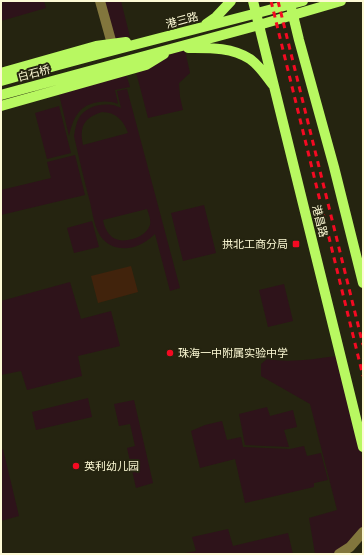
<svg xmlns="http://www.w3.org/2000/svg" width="364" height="555" font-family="Roboto,'Noto Sans SC',sans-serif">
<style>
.green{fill:#2e131a;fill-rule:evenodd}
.water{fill:#41230c}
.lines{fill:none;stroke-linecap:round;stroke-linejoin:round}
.minor{stroke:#82763d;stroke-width:10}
.major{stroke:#b8f861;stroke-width:10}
.rail{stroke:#f40a22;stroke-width:3;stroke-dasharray:6 5;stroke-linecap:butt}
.poi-dot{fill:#f40a22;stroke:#252410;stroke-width:1.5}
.labels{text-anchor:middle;stroke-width:4;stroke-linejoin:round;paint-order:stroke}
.street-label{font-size:11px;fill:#fdfad5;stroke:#252410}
.poi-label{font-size:11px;fill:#fdfad5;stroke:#252410;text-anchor:start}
</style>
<rect width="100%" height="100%" fill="#252410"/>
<!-- green -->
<path class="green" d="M 1,1 L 44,1 L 46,8 L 1,21 Z
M 102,1 L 121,1 L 130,37 L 113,40 Z
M 176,50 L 185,50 L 190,73 L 179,83 L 180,97 L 183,110 L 148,118 L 136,72 Z
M 126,74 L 130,87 L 115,90 L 118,104 C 106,99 87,102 79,112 C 73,119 71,128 69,136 L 59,94 Z
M 127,89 L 180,288 L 170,291 L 155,234 C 148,241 138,247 128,248 C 117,249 108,246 101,237 C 95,229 92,212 90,202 C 84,180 79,158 74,136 C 75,130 76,123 79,118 C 85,107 101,103 112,105 C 115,105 118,107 121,108 L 117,91 ZM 102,112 C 116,112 124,121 128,133 L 83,145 C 79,126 84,118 102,112 ZM 147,209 C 149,214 151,220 150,225 C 146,238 122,245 112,237 C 107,233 104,226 103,220 Z
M 59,106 L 71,153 L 47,159 L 35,113 Z
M 75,155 L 85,195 L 1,215 L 1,190 L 51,178 L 47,162 Z
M 204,205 L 216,253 L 183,261 L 171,213 Z
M 92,221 L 99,247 L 74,253 L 67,228 Z
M 70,282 L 81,319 L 111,311 L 120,346 L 78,356 L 82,376 L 27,390 L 21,371 L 1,375 L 1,301 Z
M 284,284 L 293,321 L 268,327 L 259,290 Z
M 337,356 L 363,461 L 363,528 L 361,531 L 335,554 L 315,554 L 309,518 L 337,510 L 310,404 L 261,376 L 261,364 L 267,359 C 290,363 314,359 337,356 Z
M 88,398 L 92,417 L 36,430 L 32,412 Z
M 134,400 L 153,483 L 136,488 L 127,448 L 135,446 L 130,424 L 119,426 L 114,404 Z
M 267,407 L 270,416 L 293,410 L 297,427 L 284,430 L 289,447 L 245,445 L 239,414 Z
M 222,421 L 227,440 L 241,437 L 243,447 L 290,449 L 304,446 L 307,456 L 321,453 L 328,480 L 314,483 L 314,487 L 245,503 L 235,459 L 200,468 L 191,431 L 205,425 Z
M 3,449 L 19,516 L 1,521 L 1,450 Z
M 228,529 L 233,546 L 288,533 L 293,554 L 180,554 L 196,551 L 192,537 Z"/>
<!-- water -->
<path class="water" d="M 131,266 L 138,292 L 98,303 L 91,276 Z"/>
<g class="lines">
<!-- minor -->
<path class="minor" d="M 100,1 L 112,44
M 339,554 L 350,547 L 363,532"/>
<!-- major -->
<path class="major" d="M 253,1 L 363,447
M 292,11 L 299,40 L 334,167 L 363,283
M 206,24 L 216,17 L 231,1
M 188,48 C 209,48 231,47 250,59 C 259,65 266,76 273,85
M 1,73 L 96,46 L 126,42
M 1,81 C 101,52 202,28 303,1
M 1,95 L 259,25 L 341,1
M 1,106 L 146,65 L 164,54"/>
<!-- rail -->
<path class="rail" d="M 271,1 L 363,376
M 278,1 L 363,345"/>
</g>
<!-- markers -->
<g class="poi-dot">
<rect x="292" y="240" width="8" height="8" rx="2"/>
<circle cx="170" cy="353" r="4"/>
<circle cx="76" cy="466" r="4"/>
</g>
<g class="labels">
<!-- street labels -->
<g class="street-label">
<text transform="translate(182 20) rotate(-15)" y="4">港三路</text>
<text transform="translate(34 73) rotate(-15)" y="4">白石桥</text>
<text transform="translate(320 221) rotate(76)" y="4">港昌路</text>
</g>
<!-- poi labels -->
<g class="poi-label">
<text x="288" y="248" text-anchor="end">拱北工商分局</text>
<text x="178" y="357">珠海一中附属实验中学</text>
<text x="84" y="470">英利幼儿园</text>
</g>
</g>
<!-- border -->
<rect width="364" height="555" fill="none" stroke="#fdfad5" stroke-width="4"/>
</svg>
